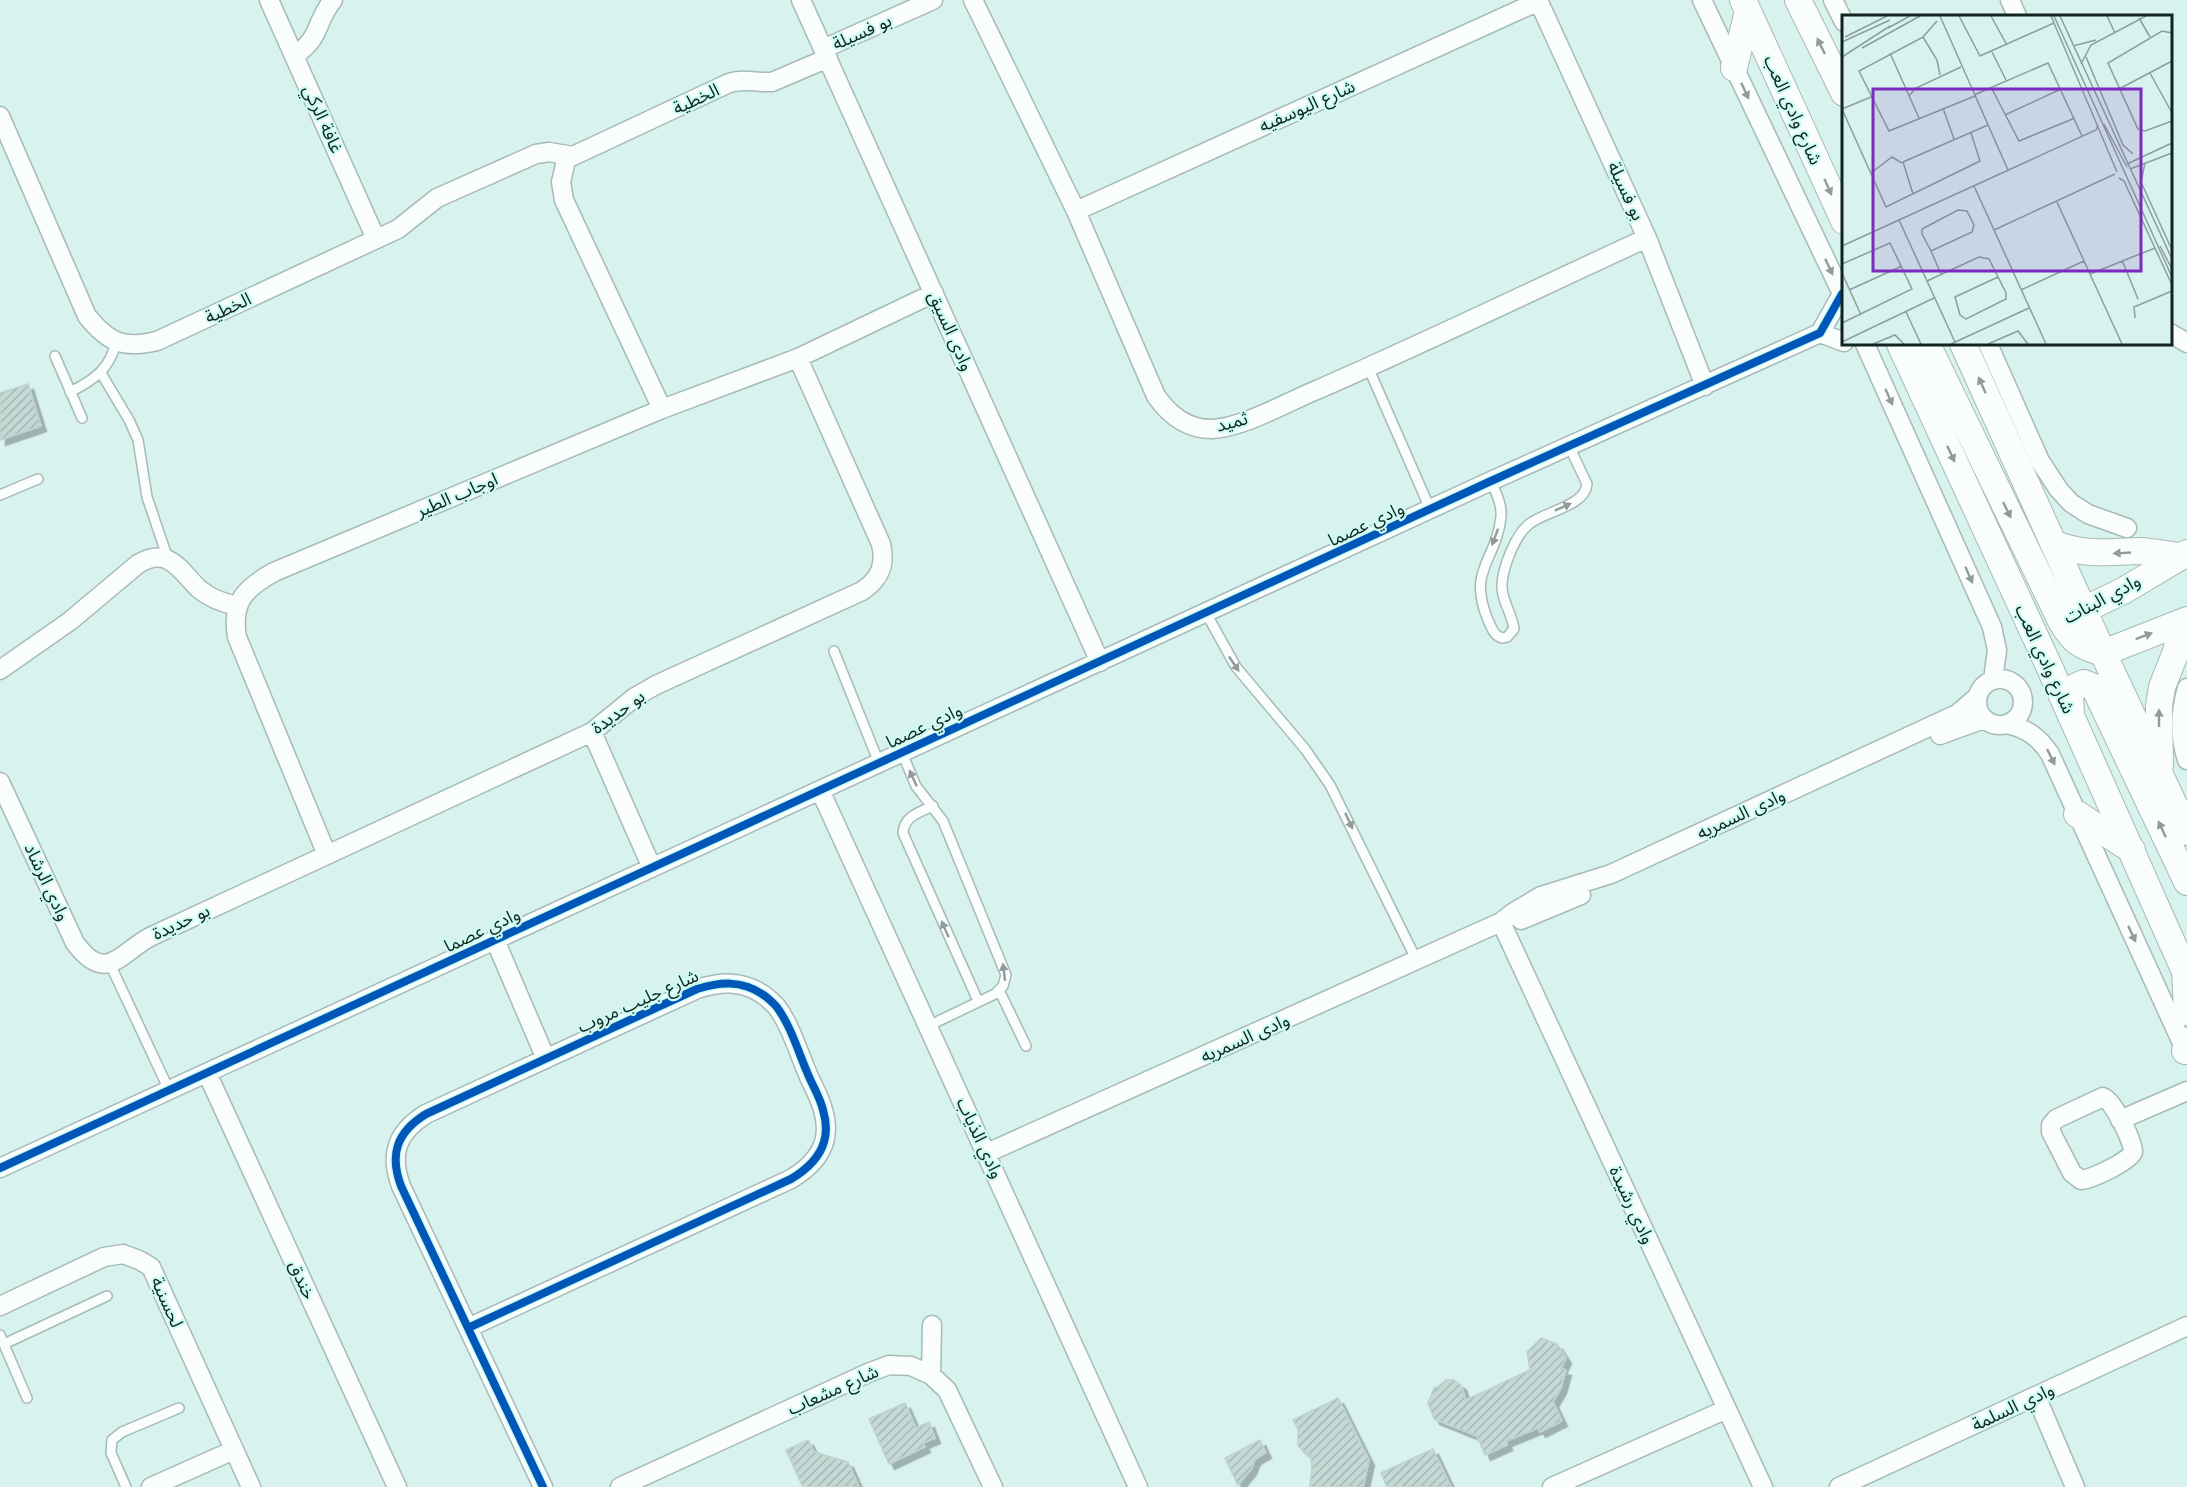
<svg xmlns="http://www.w3.org/2000/svg" width="2187" height="1487" font-family="Inter,'Noto Sans Arabic',sans-serif">
<style>
.building{fill:url(#building-hatch);stroke:#bed2ce;stroke-width:1.5;filter:url(#shadow)}
.lines{fill:none;stroke-linecap:round;stroke-linejoin:round}
.lane-casing{stroke:#a6bab7;stroke-width:12}
.street-casing{stroke:#a6bab7;stroke-width:21}
.secondary-casing{stroke:#a6bab7;stroke-width:28}
.lane{stroke:#f9fdfc;stroke-width:9}
.street{stroke:#f9fdfc;stroke-width:18}
.secondary{stroke:#f9fdfc;stroke-width:26}
.cycleway-casing{stroke:#cefcf3;stroke-width:11}
.cycleway{stroke:#0057b8;stroke-width:8}
.oneway{fill:#919b99}
.labels{text-anchor:middle;stroke-width:4.5;stroke-linejoin:round;paint-order:stroke}
.street-label{font-size:18px;fill:#122421;stroke:#cefcf3}
.inset-road{fill:none;stroke:#89a09b;stroke-width:1.5}
.view{fill:#7b2cbf;fill-opacity:0.15;stroke:#7b2cbf;stroke-width:3}
.inset-edge{fill:none;stroke:#122421;stroke-width:3}
</style>
<defs>
<pattern id="building-hatch" width="6" height="6" patternUnits="userSpaceOnUse" patternTransform="scale(1.5)"><rect width="6" height="6" fill="#c4d8d4"/><path d="M-1 1l2-2M0 6l6-6M5 7l2-2" fill="none" stroke="#a7b9b6"/></pattern>
<filter id="shadow"><feDropShadow dx="5.5" dy="5.5" stdDeviation="0" flood-color="#0004"/></filter>
</defs>
<rect width="100%" height="100%" fill="#d8f2ed"/>
<!-- building -->
<path class="building" d="M 28,384 L 41,426 L 0,440 L 0,393 Z
M 1541,1338 L 1557,1344 L 1566,1358 L 1561,1369 L 1566,1370 L 1561,1388 L 1553,1402 L 1562,1421 L 1540,1432 L 1538,1428 L 1506,1441 L 1507,1445 L 1485,1455 L 1477,1436 L 1434,1419 L 1428,1403 L 1434,1388 L 1438,1387 L 1446,1380 L 1454,1380 L 1461,1385 L 1466,1400 L 1530,1370 L 1527,1352 Z
M 1338,1398 L 1369,1460 L 1363,1487 L 1310,1487 L 1312,1467 L 1311,1457 L 1298,1446 L 1298,1429 L 1293,1420 Z
M 905,1403 L 916,1428 L 929,1422 L 935,1438 L 923,1443 L 925,1447 L 889,1464 L 869,1419 Z
M 808,1440 L 814,1452 L 848,1462 L 859,1487 L 803,1487 L 786,1450 Z
M 1260,1440 L 1266,1453 L 1255,1459 L 1251,1469 L 1238,1485 L 1225,1458 Z
M 1433,1449 L 1451,1487 L 1387,1487 L 1381,1473 Z"/>
<g class="lines">
<defs>
<path id="lane" d="M 55,356 L 82,418
M 1368,367 L 1431,511
M 101,373 L 129,420 L 138,440 L 147,497 L 168,559
M 70,392 C 94,380 110,369 116,342
M 1491,481 C 1496,493 1502,504 1501,517 C 1496,562 1467,569 1488,620 C 1492,628 1493,635 1502,638 L 1507,637 L 1514,629 C 1512,613 1501,600 1502,584 C 1503,567 1515,536 1528,525 C 1544,511 1585,507 1587,484 L 1569,446
M 0,495 L 38,479
M 1206,613 L 1236,667 L 1305,749 L 1330,785 L 1417,961
M 834,651 L 879,763
M 902,753 L 916,786 L 943,821 L 1006,975 L 1003,986 L 995,994 L 928,1026
M 933,806 C 920,812 904,816 903,833 L 978,1001
M 110,964 L 169,1090
M 999,990 L 1026,1046
M 0,1335 L 27,1398
M 4,1344 L 107,1296
M 126,1487 L 111,1453 L 112,1440 L 122,1432 L 179,1408"/>
<path id="street" d="M 269,0 L 376,239
M 801,0 L 1100,662
M 973,0 L 1076,211 L 1156,396 C 1170,416 1187,429 1212,429 C 1243,428 1289,401 1319,389 C 1429,341 1538,288 1647,238
M 1538,0 L 1647,238 L 1705,386
M 1702,0 L 1844,298
M 1833,0 L 1844,22
M 2010,0 L 2017,16
M 823,49 L 933,0
M 294,56 C 323,36 314,23 333,0
M 0,116 L 87,316 C 109,343 123,349 157,341 L 398,229 L 437,198 L 536,154 L 549,152 L 573,156 L 729,83 C 744,78 756,83 772,82 L 828,58
M 567,156 L 561,182 L 564,200 L 662,409
M 1076,211 L 1539,1
M 1820,333 L 1844,342
M 2170,333 L 2187,343
M 1865,344 L 1992,627 L 1997,650 L 1993,680
M 1988,344 L 2040,461 L 2059,490 L 2071,503 L 2088,514 L 2127,528
M 0,670 L 70,621 L 138,564 C 169,545 180,571 199,589 C 211,599 223,603 237,606
M1977 702a23 23 0 1 1 46 0a23 23 0 1 1-46 0Z
M 2187,688 C 2180,712 2179,736 2187,760
M 2006,724 C 2026,728 2039,737 2050,754 L 2187,1054
M 592,732 L 652,868
M 1940,735 L 1984,719
M 0,782 L 75,943 C 107,986 121,951 152,936 L 592,732 L 635,697 L 656,685 L 862,591 C 880,579 886,565 881,544 L 798,358
M 820,790 L 1138,1487
M 327,855 L 237,637 C 231,602 245,588 274,572 L 662,409 L 798,358 L 934,293
M 1521,920 L 1581,895
M 1501,922 L 1763,1487
M 495,940 L 546,1059
M 207,1073 L 397,1487
M 2103,1097 C 2113,1100 2133,1141 2133,1152 C 2128,1162 2092,1179 2081,1180 L 2072,1173 L 2051,1132 L 2051,1125 L 2056,1119 Z
M 2120,1120 L 2187,1091
M 987,1153 L 1501,922 L 1514,912 L 1541,896 L 1611,874 L 1957,714 L 1977,697
M 0,1168 L 1491,481 L 1820,333 L 1842,294
M 0,1306 L 104,1257 L 123,1254 L 139,1260 L 151,1267 L 251,1487
M 468,1328 L 791,1179 C 806,1170 819,1159 824,1142 C 827,1132 826,1120 823,1110 C 820,1097 812,1085 807,1072 C 798,1051 790,1024 776,1006 C 772,1002 767,997 762,994 C 741,980 720,982 697,989 L 426,1114 C 397,1132 389,1154 401,1186 L 543,1487
M 931,1375 L 932,1325
M 2036,1396 L 2075,1487
M 151,1487 L 234,1450
M 620,1487 L 868,1373 L 889,1365 L 911,1366 L 931,1375 L 947,1390 L 993,1487
M 1552,1487 L 1727,1409
M 1839,1487 L 2187,1326"/>
<path id="secondary" d="M 1743,0 L 1844,221
M 1798,0 L 1844,93
M 1734,68 L 1748,11
M 1900,344 L 2048,664 L 2187,976
M 1927,344 L 2061,621 C 2073,642 2080,646 2103,653
M 1963,344 L 2103,653 L 2187,832
M 2053,543 C 2086,557 2109,551 2142,551 C 2155,552 2168,555 2180,556
M 2069,617 L 2123,591 L 2187,553
M 2103,653 L 2187,620
M 2071,716 L 2070,696 L 2075,687 L 2084,683 L 2094,687 L 2187,882
M 2160,765 L 2159,706 L 2162,687 L 2175,654 L 2185,621
M 2077,814 L 2132,850
M 2185,971 L 2187,1012
M 2185,1051 L 2187,1041"/>
</defs>
<!-- lane casing -->
<use href="#lane" class="lane-casing"/>
<!-- street casing -->
<use href="#street" class="street-casing"/>
<!-- secondary casing -->
<use href="#secondary" class="secondary-casing"/>
<!-- lane -->
<use href="#lane" class="lane"/>
<!-- street -->
<use href="#street" class="street"/>
<!-- secondary -->
<use href="#secondary" class="secondary"/>
<defs>
<path id="cycleway" d="M 0,1168 L 1491,481 L 1820,333 L 1842,294
M 468,1328 L 791,1179 C 806,1170 819,1159 824,1142 C 827,1132 826,1120 823,1110 C 820,1097 812,1085 807,1072 C 798,1051 790,1024 776,1006 C 772,1002 767,997 762,994 C 741,980 720,982 697,989 L 426,1114 C 397,1132 389,1154 401,1186 L 543,1487"/>
</defs>
<!-- cycleway casing -->
<use href="#cycleway" class="cycleway-casing"/>
<!-- cycleway -->
<use href="#cycleway" class="cycleway"/>
</g>
<!-- one-way arrows -->
<defs><path id="oneway-solid" d="M-6-.8H1V-3.2L6.5 0L1 3.2V.8H-6Z" transform="scale(1.5)"/></defs>
<g class="oneway">
<use href="#oneway-solid" transform="translate(1821 46) rotate(-116)"/>
<use href="#oneway-solid" transform="translate(1745 91) rotate(65)"/>
<use href="#oneway-solid" transform="translate(1828 187) rotate(66)"/>
<use href="#oneway-solid" transform="translate(1829 267) rotate(65)"/>
<use href="#oneway-solid" transform="translate(1982 385) rotate(-114)"/>
<use href="#oneway-solid" transform="translate(1889 397) rotate(66)"/>
<use href="#oneway-solid" transform="translate(1951 454) rotate(65)"/>
<use href="#oneway-solid" transform="translate(1563 507) rotate(-24)"/>
<use href="#oneway-solid" transform="translate(2007 510) rotate(64)"/>
<use href="#oneway-solid" transform="translate(1495 537) rotate(110)"/>
<use href="#oneway-solid" transform="translate(2122 553) rotate(177)"/>
<use href="#oneway-solid" transform="translate(1969 575) rotate(66)"/>
<use href="#oneway-solid" transform="translate(2144 636) rotate(-21)"/>
<use href="#oneway-solid" transform="translate(1234 664) rotate(56)"/>
<use href="#oneway-solid" transform="translate(2159 718) rotate(-90)"/>
<use href="#oneway-solid" transform="translate(2051 757) rotate(64)"/>
<use href="#oneway-solid" transform="translate(913 778) rotate(-115)"/>
<use href="#oneway-solid" transform="translate(1349 821) rotate(65)"/>
<use href="#oneway-solid" transform="translate(2162 829) rotate(-115)"/>
<use href="#oneway-solid" transform="translate(945 929) rotate(-114)"/>
<use href="#oneway-solid" transform="translate(2132 934) rotate(65)"/>
<use href="#oneway-solid" transform="translate(1004 972) rotate(-97)"/>
</g>
<g class="labels">
<!-- street labels -->
<g class="street-label">
<text transform="translate(862 32) rotate(-24)" y="6">بو فسيلة</text>
<text transform="translate(696 99) rotate(-25)" y="6">الخطية</text>
<text transform="translate(1307 106) rotate(-24)" y="6">شارع اليوسفيه</text>
<text transform="translate(1793 110) rotate(66)" y="6">شارع وادي العب</text>
<text transform="translate(323 119) rotate(66)" y="6">غافة الركي</text>
<text transform="translate(1626 191) rotate(65)" y="6">بو فسيلة</text>
<text transform="translate(228 308) rotate(-25)" y="6">الخطية</text>
<text transform="translate(951 331) rotate(66)" y="6">وادى السيق</text>
<text transform="translate(1232 422) rotate(-15)" y="6">ثميد</text>
<text transform="translate(457 495) rotate(-23)" y="6">اوجاب الطير</text>
<text transform="translate(1366 524) rotate(-25)" y="6">وادي عصما</text>
<text transform="translate(2102 599) rotate(-28)" y="6">وادي البنات</text>
<text transform="translate(2045 659) rotate(65)" y="6">شارع وادي العب</text>
<text transform="translate(618 712) rotate(-36)" y="6">بو حديدة</text>
<text transform="translate(924 726) rotate(-25)" y="6">وادي عصما</text>
<text transform="translate(1741 814) rotate(-25)" y="6">وادى السمريه</text>
<text transform="translate(47 882) rotate(65)" y="6">وادي الرشاد</text>
<text transform="translate(181 922) rotate(-25)" y="6">بو حديدة</text>
<text transform="translate(482 930) rotate(-25)" y="6">وادي عصما</text>
<text transform="translate(638 1001) rotate(-24)" y="6">شارع جليب مروب</text>
<text transform="translate(1245 1038) rotate(-24)" y="6">وادى السمريه</text>
<text transform="translate(980 1138) rotate(65)" y="6">وادي الذياب</text>
<text transform="translate(1632 1205) rotate(65)" y="6">وادي رشيدة</text>
<text transform="translate(302 1280) rotate(65)" y="6">خندق</text>
<text transform="translate(167 1302) rotate(66)" y="6">لحسنية</text>
<text transform="translate(833 1390) rotate(-24)" y="6">شارع مشعاب</text>
<text transform="translate(2013 1407) rotate(-25)" y="6">وادي السلمة</text>
</g>
</g>
<!-- overview -->
<g transform="translate(1842 15)">
<rect width="330" height="330" fill="#d8f2ed"/>
<path class="inset-road" d="M 98,1 L 166,155M 117,1 L 138,41 L 212,8M 149,1 L 165,30M 209,1 L 275,157M 212,1 L 330,262M 218,1 L 330,244M 265,1 L 273,18M 297,3 L 308,22M 46,13 L 68,1M 330,18 L 320,16 L 266,48 L 296,114 L 303,116 L 330,106M 3,22 L 45,1M 81,22 L 95,6M 0,27 L 48,5M 231,31 L 254,25M 20,33 L 78,1M 150,37 L 164,65M 48,38 L 77,103M 0,42 L 48,11M 244,42 L 281,130 L 291,139M 239,49 L 249,30 L 304,1M 308,58 L 330,98M 98,60 L 95,45 L 81,22 L 17,56 L 47,116 L 133,81M 149,72 L 177,126 L 233,103M 277,74 L 330,46M 132,80 L 206,48 L 240,121M 67,81 L 74,73 L 119,52M 101,93 L 112,124M 0,94 L 44,192 L 138,146 L 129,118M 0,94 L 29,82M 163,100 L 219,74M 262,109 L 285,152M 303,148 L 299,167 L 330,235M 285,149 L 330,128M 288,154 L 330,138M 29,158 L 50,142 L 60,148M 277,163 L 282,166 L 330,270M 132,171 L 204,329M 71,179 L 61,147 L 146,110M 215,187 L 280,329M 57,205 L 113,327M 152,215 L 273,159M 0,231 L 254,115 L 256,110M 318,231 L 330,254M 89,236 L 130,217 L 132,210 L 125,196 L 116,195 L 80,214 L 80,219 L 89,236 L 99,259M 280,245 L 296,284M 0,249 L 48,228 L 70,274 L 0,308M 0,258 L 19,300M 248,259 L 313,233M 85,266 L 137,242 L 147,244 L 164,278 L 164,284 L 124,304 L 118,300 L 113,282 L 156,262M 7,275 L 60,251M 179,275 L 242,246M 64,297 L 79,329M 293,303 L 292,292 L 330,276M 0,327 L 92,283M 31,329 L 53,320 L 62,329M 109,329 L 187,293M 146,329 L 176,316 L 186,329"/>
<path class="view" d="M 31,74 L 299,74 L 299,256 L 31,256 Z"/>
<rect width="330" height="330" class="inset-edge"/>
</g>
</svg>
